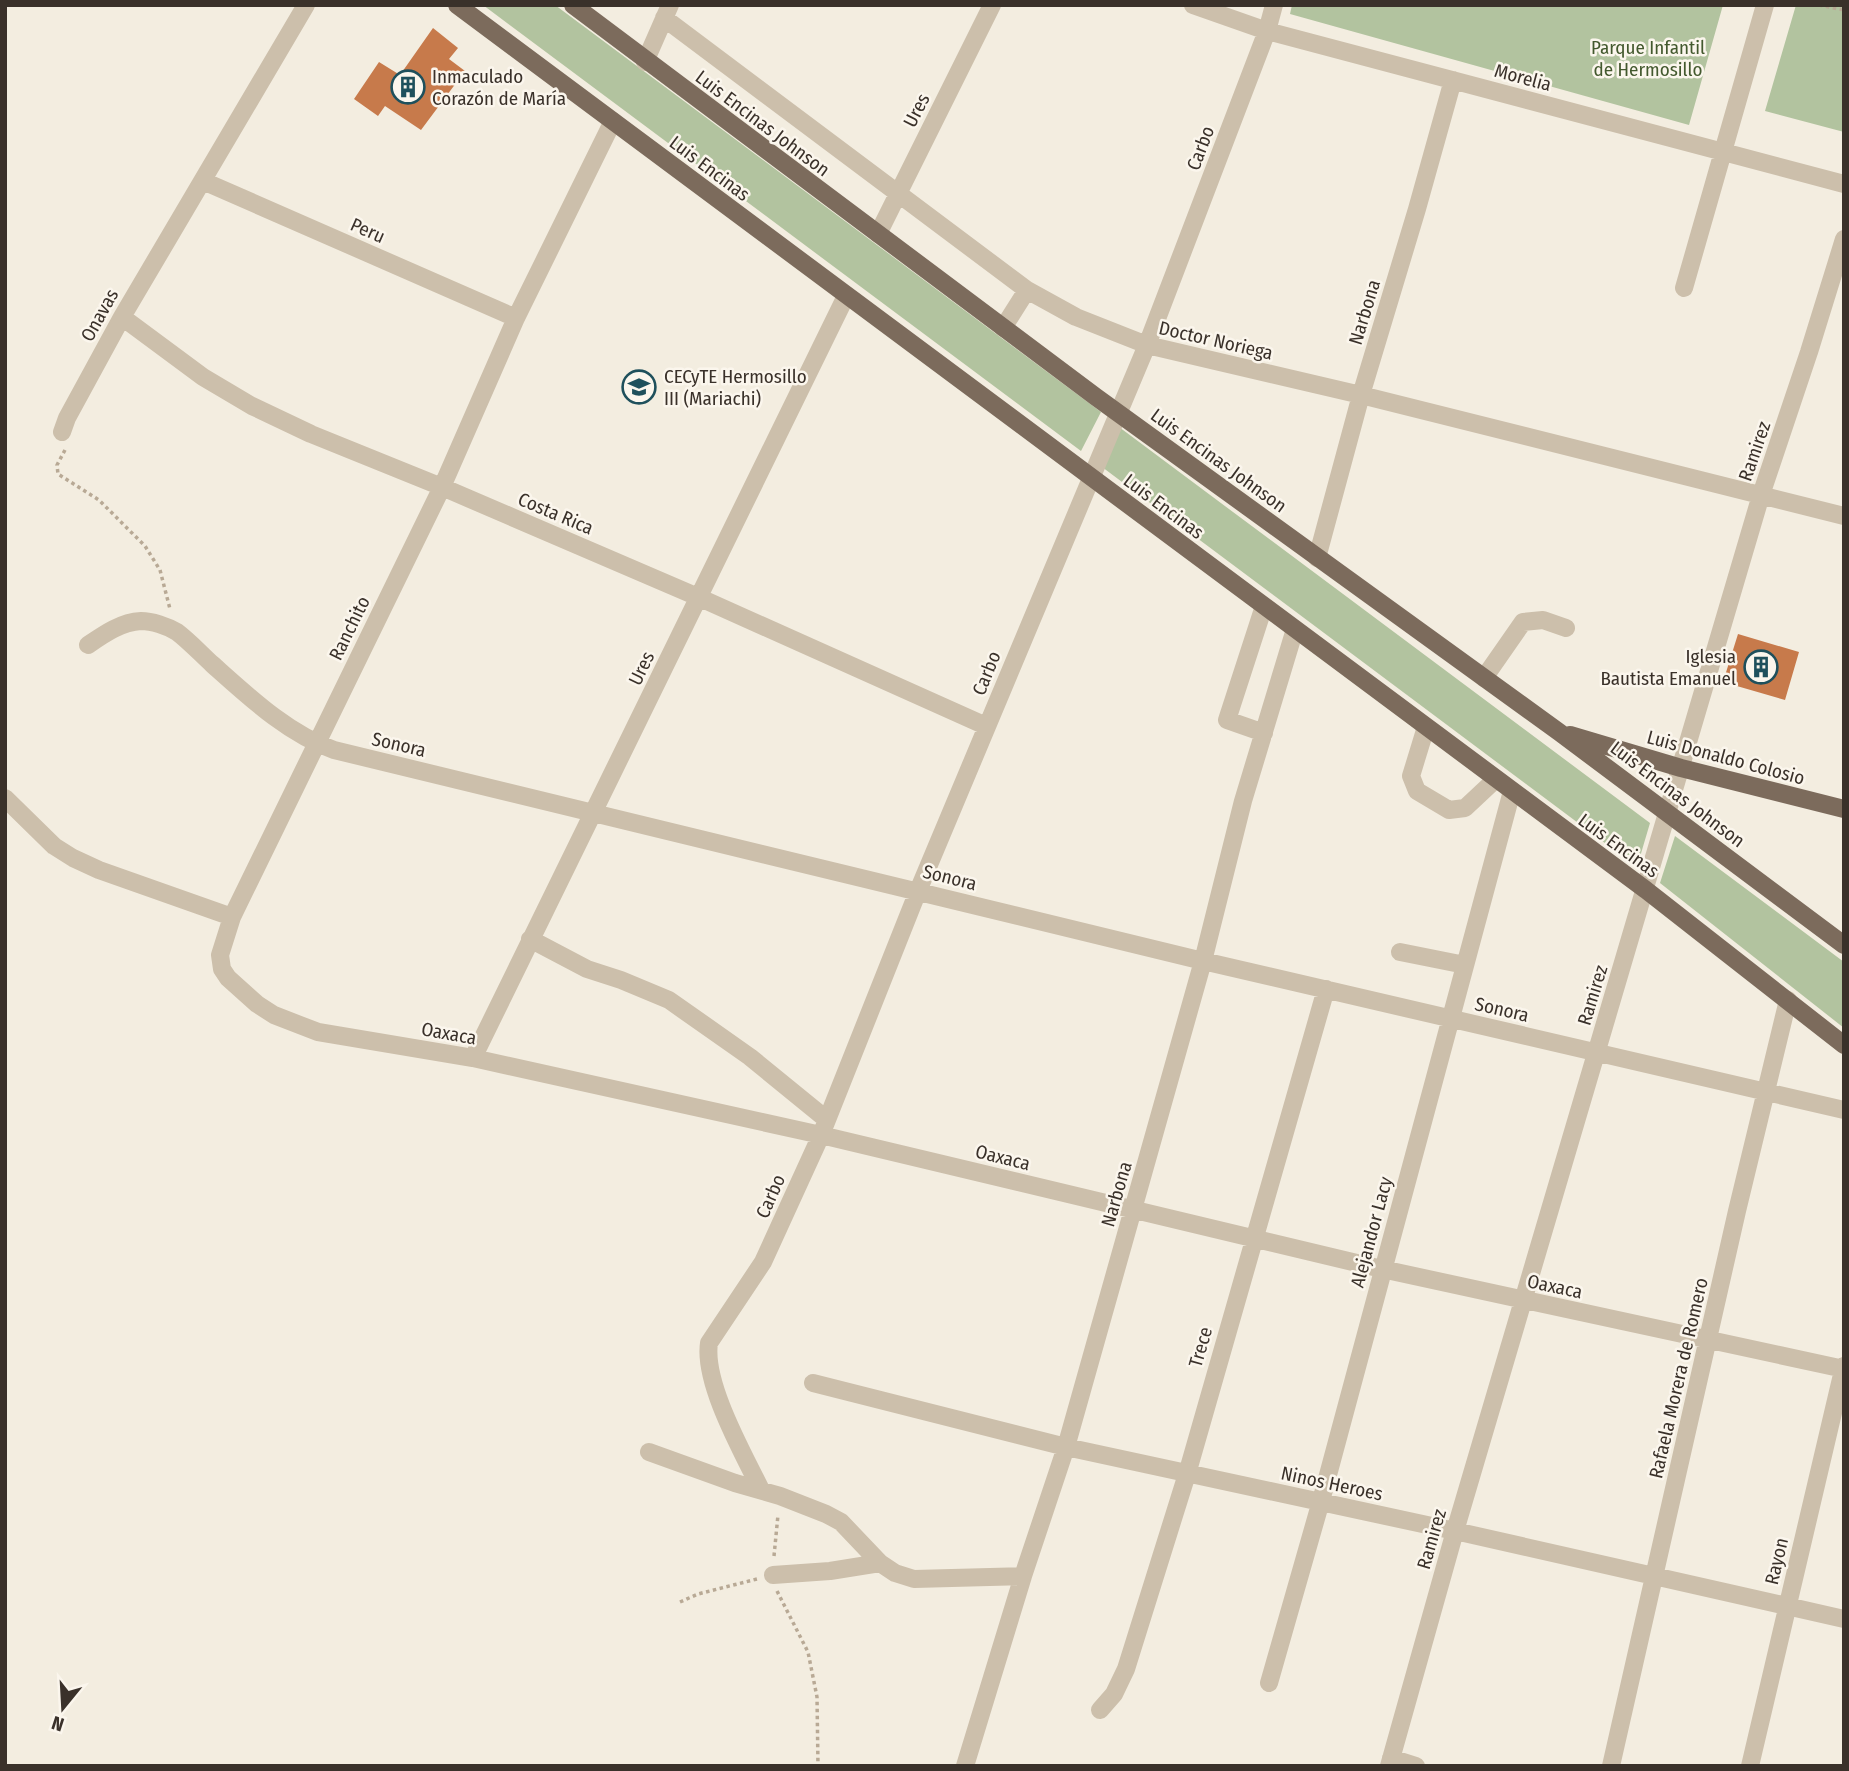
<svg xmlns="http://www.w3.org/2000/svg" width="1849" height="1771" font-family="'Fira Sans Condensed',sans-serif">
<style>
.green{fill:#b2c39f}
.building{fill:#c77a4b}
.lines{fill:none;stroke-linecap:round;stroke-linejoin:round}
.path{stroke:#b8a995;stroke-width:3.5;stroke-dasharray:3.5 3.5;stroke-linecap:butt}
.minor{stroke:#ccbfab;stroke-width:18}
.major{stroke:#7c6b5c;stroke-width:18}
.labels{text-anchor:middle;stroke-width:5;stroke-linejoin:round;paint-order:stroke}
.park-label{font-size:19px;fill:#43592e;stroke:#fbf6ed}
.poi-label{font-size:19px;fill:#3a312a;stroke:#fbf6ed;text-anchor:start}
.street-label{font-size:19px;fill:#3a312a;stroke:#fbf6ed}
</style>
<rect width="100%" height="100%" fill="#f3ede0"/>
<!-- green -->
<path class="green" d="M 483,5 L 555,5 L 1101,412 L 1081,451 Z
M 1292,5 L 1723,5 L 1689,125 L 1290,14 Z
M 1796,5 L 1844,5 L 1844,132 L 1765,111 Z
M 1119,427 L 1650,823 L 1637,867 L 1098,464 Z
M 1675,836 L 1844,962 L 1844,1028 L 1660,883 Z"/>
<!-- building -->
<path class="building" d="M 433,28 L 458,48 L 449,59 L 465,71 L 421,130 L 385,106 L 378,116 L 354,99 L 379,62 L 400,75 Z
M 1738,634 L 1799,652 L 1785,700 L 1723,682 Z"/>
<g class="lines">
<!-- path -->
<path class="path" d="M 1819,5 L 1844,10
M 65,450 L 57,465 L 58,474 L 99,500 L 145,546 L 160,570 L 170,609
M 774,1556 L 778,1515
M 777,1591 L 808,1652 L 817,1697 L 818,1766
M 680,1602 L 698,1594 L 757,1579"/>
<!-- minor -->
<path class="minor" d="M 1193,5 L 1267,31 L 1844,184
M 664,18 L 1027,290 L 1076,317 L 1147,345 L 1361,395 L 1844,516
M 645,62 L 670,5
M 613,121 L 516,318 L 442,487 L 232,917 L 220,955 L 222,969 L 228,978 L 257,1004 L 274,1015 L 318,1032 L 473,1058 L 821,1135 L 1382,1269 L 1844,1369
M 203,181 L 516,318
M 878,234 L 992,5
M 1684,288 L 1765,5
M 122,317 L 203,377 L 252,406 L 311,434 L 442,487 L 698,597 L 986,726
M 1003,328 L 1027,290
M 62,432 L 67,418 L 122,317 L 306,5
M 1317,558 L 1361,395 L 1417,209 L 1453,80
M 88,645 C 104,634 121,622 141,621 C 152,621 167,626 177,632 C 189,641 201,654 212,664 C 249,697 288,734 334,750 L 1203,961 L 1844,1110
M 1484,678 L 1523,622 L 1543,620 L 1566,628
M 1426,727 L 1411,776 L 1417,791 L 1449,810 L 1465,808 L 1496,779
M 1264,733 L 1227,720 L 1264,606
M 5,798 L 54,846 L 73,858 L 99,870 L 232,917
M 530,939 L 587,969 L 621,980 L 669,1000 L 750,1057 L 826,1119
M 1400,952 L 1465,965
M 473,1058 L 846,296
M 813,1383 L 1066,1447 L 1455,1531 L 1844,1619
M 649,1452 L 735,1483 L 780,1496 L 826,1514 L 841,1522 L 880,1563
M 761,1490 C 743,1453 703,1383 709,1343 L 763,1262 L 821,1135 L 918,891 L 1147,345 L 1267,31 L 1274,5
M 773,1575 L 830,1571 L 880,1563 L 895,1573 L 914,1579 L 1023,1576
M 1269,1683 L 1321,1501 L 1512,791
M 1100,1710 L 1114,1694 L 1126,1669 L 1187,1474 L 1326,989
M 1391,1758 L 1416,1766
M 965,1766 L 1023,1576 L 1066,1447 L 1203,961 L 1243,801 L 1295,629
M 1389,1766 L 1455,1531 L 1761,495 L 1809,352 L 1844,239
M 1611,1766 L 1737,1211 L 1788,1000
M 1750,1766 L 1844,1366"/>
<!-- major -->
<path class="major" d="M 457,5 L 1646,890 L 1844,1045
M 573,5 L 1096,397 L 1559,732 L 1844,945
M 1570,735 L 1681,768 L 1844,809"/>
</g>
<!-- icons -->
<defs>
<symbol id="building-ring" viewBox="-11 -11 22 22"><circle r="9.5" fill="#fbf6ed" stroke="#1f505c" stroke-width="1.5"/><path d="M-4-6H4V6H1V3H-1V6H-4ZM-2.5-4.3h1.7v1.8h-1.7ZM.8-4.3h1.7v1.8H.8ZM-2.5-1h1.7V.8h-1.7ZM.8-1h1.7V.8H.8Z" fill="#1f505c"/></symbol>
<symbol id="school-ring" viewBox="-11 -11 22 22"><circle r="9.5" fill="#fbf6ed" stroke="#1f505c" stroke-width="1.5"/><path d="M0-5L7-2L0 1L-7-2ZM-4 1L0 2.5L4 1V4Q0 6-4 4Z" fill="#1f505c"/></symbol>
</defs>
<g fill-rule="evenodd">
<use href="#building-ring" x="389" y="68" width="38" height="38"/>
<use href="#school-ring" x="620" y="368" width="38" height="38"/>
<use href="#building-ring" x="1742" y="648" width="38" height="38"/>
</g>
<g class="labels">
<!-- park labels -->
<g class="park-label">
<text x="1648" y="54">Parque Infantil<tspan x="1648" dy="22">de Hermosillo</tspan></text>
</g>
<!-- poi labels -->
<g class="poi-label">
<text x="432" y="83">Inmaculado<tspan x="432" dy="22">Corazón de María</tspan></text>
<text x="664" y="383">CECyTE Hermosillo<tspan x="664" dy="22">III (Mariachi)</tspan></text>
<text x="1736" y="663" text-anchor="end">Iglesia<tspan x="1736" dy="22">Bautista Emanuel</tspan></text>
</g>
<!-- street labels -->
<g class="street-label">
<text transform="translate(1523 77) rotate(15)" y="7">Morelia</text>
<text transform="translate(916 110) rotate(-63)" y="7">Ures</text>
<text transform="translate(763 123) rotate(37)" y="7">Luis Encinas Johnson</text>
<text transform="translate(1200 148) rotate(-69)" y="7">Carbo</text>
<text transform="translate(710 168) rotate(37)" y="7">Luis Encinas</text>
<text transform="translate(368 230) rotate(24)" y="7">Peru</text>
<text transform="translate(1364 312) rotate(-73)" y="7">Narbona</text>
<text transform="translate(99 315) rotate(-61)" y="7">Onavas</text>
<text transform="translate(1216 340) rotate(13)" y="7">Doctor Noriega</text>
<text transform="translate(1754 451) rotate(-71)" y="7">Ramirez</text>
<text transform="translate(1219 460) rotate(36)" y="7">Luis Encinas Johnson</text>
<text transform="translate(1164 506) rotate(37)" y="7">Luis Encinas</text>
<text transform="translate(556 513) rotate(23)" y="7">Costa Rica</text>
<text transform="translate(349 628) rotate(-64)" y="7">Ranchito</text>
<text transform="translate(641 668) rotate(-64)" y="7">Ures</text>
<text transform="translate(986 673) rotate(-68)" y="7">Carbo</text>
<text transform="translate(399 744) rotate(13)" y="7">Sonora</text>
<text transform="translate(1726 757) rotate(15)" y="7">Luis Donaldo Colosio</text>
<text transform="translate(1678 794) rotate(37)" y="7">Luis Encinas Johnson</text>
<text transform="translate(1619 845) rotate(36)" y="7">Luis Encinas</text>
<text transform="translate(950 877) rotate(14)" y="7">Sonora</text>
<text transform="translate(1592 995) rotate(-73)" y="7">Ramirez</text>
<text transform="translate(1502 1009) rotate(13)" y="7">Sonora</text>
<text transform="translate(449 1033) rotate(10)" y="7">Oaxaca</text>
<text transform="translate(1003 1157) rotate(14)" y="7">Oaxaca</text>
<text transform="translate(1116 1194) rotate(-74)" y="7">Narbona</text>
<text transform="translate(770 1196) rotate(-66)" y="7">Carbo</text>
<text transform="translate(1371 1232) rotate(-75)" y="7">Alejandor Lacy</text>
<text transform="translate(1555 1286) rotate(12)" y="7">Oaxaca</text>
<text transform="translate(1200 1347) rotate(-74)" y="7">Trece</text>
<text transform="translate(1678 1378) rotate(-77)" y="7">Rafaela Morera de Romero</text>
<text transform="translate(1332 1483) rotate(12)" y="7">Ninos Heroes</text>
<text transform="translate(1431 1539) rotate(-74)" y="7">Ramirez</text>
<text transform="translate(1776 1561) rotate(-77)" y="7">Rayon</text>
</g>
</g>
<!-- border -->
<rect width="1849" height="1771" fill="none" stroke="#3a312a" stroke-width="14"/>
<!-- north arrow -->
<g transform="translate(63 1708) rotate(198)" stroke="#fbf6ed" stroke-width="5" paint-order="stroke">
<path d="M0-5L12 26L0 18L-12 26Z" fill="#3a312a"/>
<text y="-10" font-size="19" font-weight="bold" text-anchor="middle" fill="#3a312a">N</text>
</g>
</svg>
